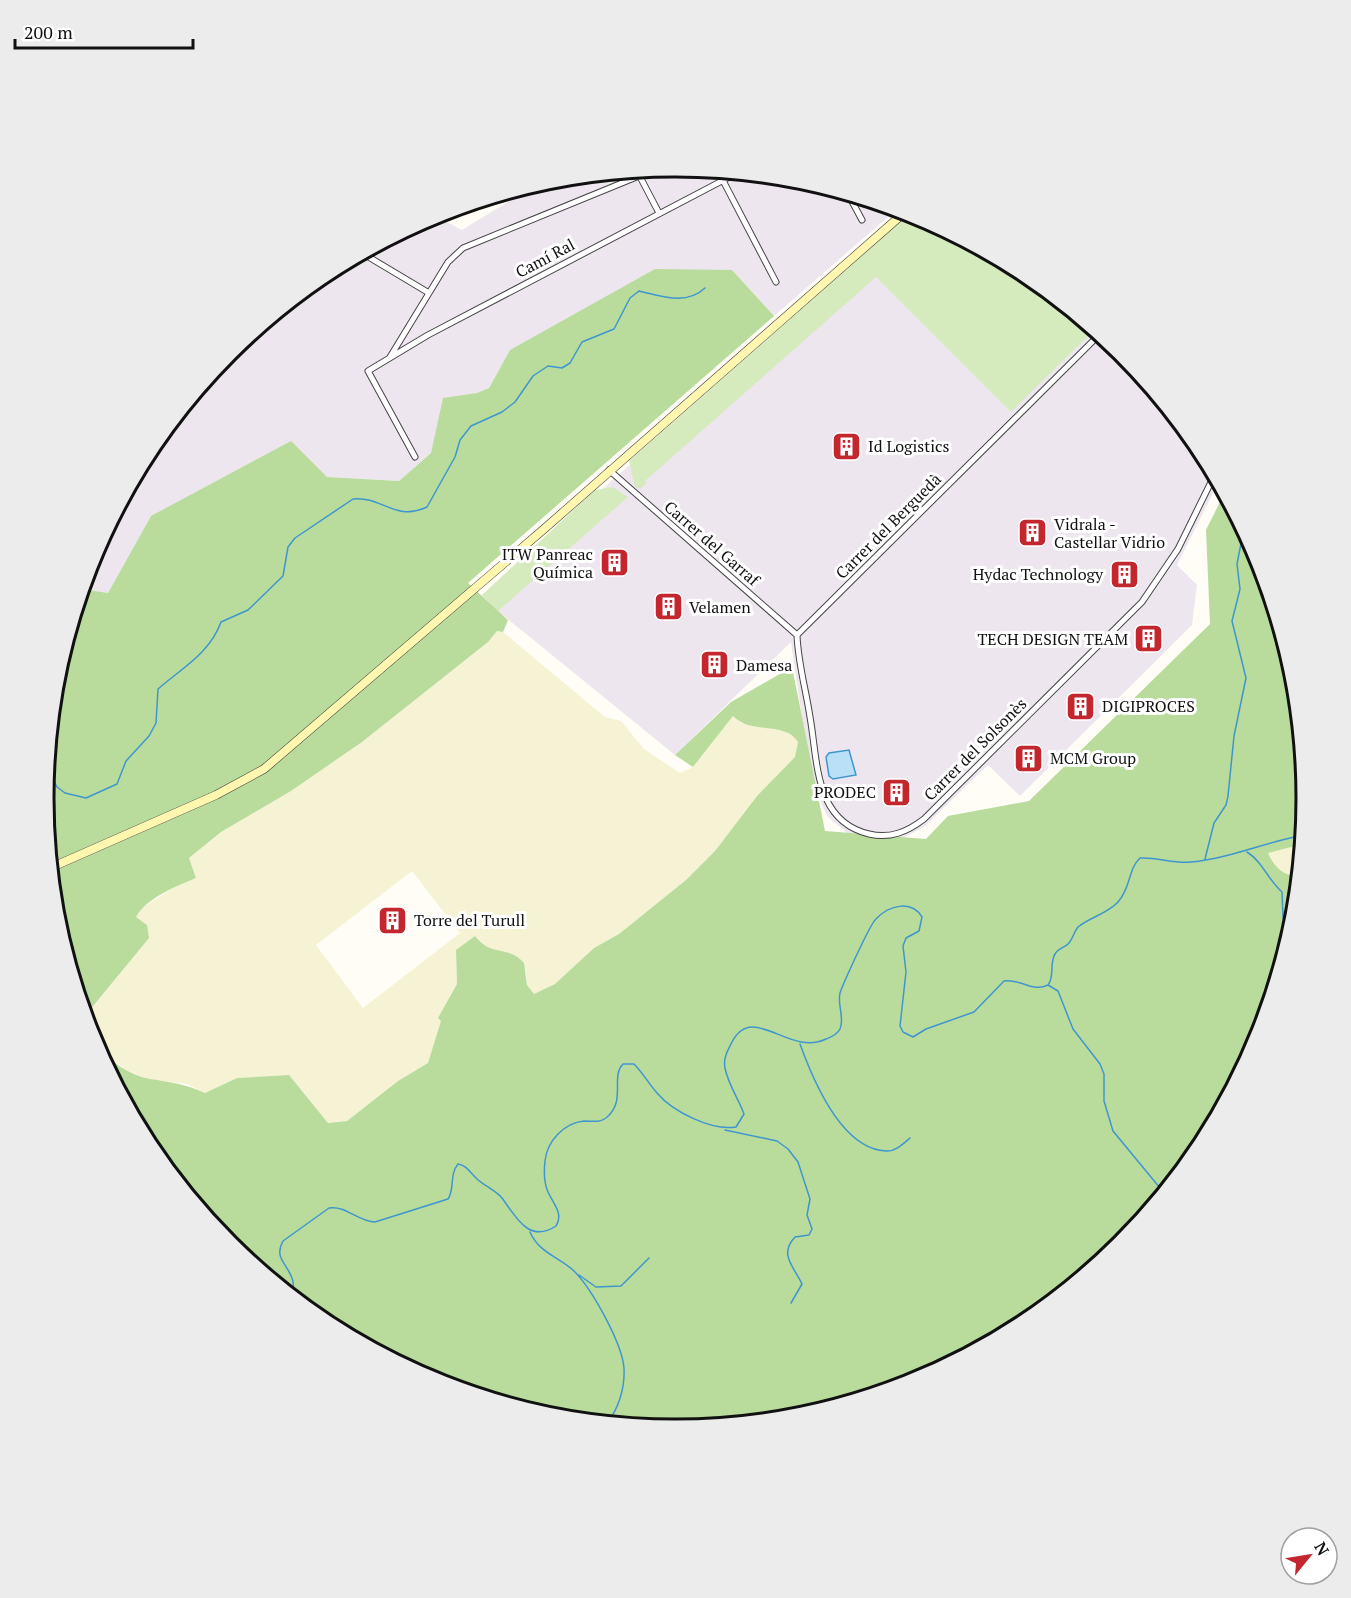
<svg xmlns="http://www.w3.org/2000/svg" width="1351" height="1598" font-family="'PT Serif',serif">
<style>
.industrial{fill:#eee6ef}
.farmland{fill:#f6f3d4;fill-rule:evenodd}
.green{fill:#d5ebbd}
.forest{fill:#b9dc9c}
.water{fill:#b9e0f7;stroke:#3f96cf;stroke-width:1.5}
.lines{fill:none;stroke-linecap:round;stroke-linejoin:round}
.stream{stroke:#3f96cf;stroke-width:1.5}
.street-casing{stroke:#444;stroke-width:7}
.secondary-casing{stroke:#333;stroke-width:9}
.street{stroke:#fff;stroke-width:5}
.secondary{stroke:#fff6b0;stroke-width:8}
.labels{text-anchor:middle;stroke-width:6;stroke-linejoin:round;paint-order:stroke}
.street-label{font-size:16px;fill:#111;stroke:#fff}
.poi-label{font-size:16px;fill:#111;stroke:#fff;text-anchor:start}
.rim{fill:none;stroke:#111;stroke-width:3}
</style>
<rect width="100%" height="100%" fill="#fffdf5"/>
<!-- industrial -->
<path class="industrial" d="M 676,167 L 799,179 L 897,209 L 774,316 L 732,270 L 510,350 L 489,388 L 477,393 L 444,399 L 431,453 L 399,481 L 327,477 L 151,516 L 108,593 L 82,589 L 92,557 L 150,448 L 229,352 L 325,273 L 434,215 L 462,230 L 537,184 L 553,179 Z
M 915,214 L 1027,274 L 1123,352 L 1201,448 L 1219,481 L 1177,565 L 1197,585 L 1192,625 L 1020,796 L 988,765 L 924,827 L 897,841 L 849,835 L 827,816 L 811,779 L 791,642 L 675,755 L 498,611 L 482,595 Z"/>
<!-- farmland -->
<path class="farmland" d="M 497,631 L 503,632 L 605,717 L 621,721 L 644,749 L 680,773 L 693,767 L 733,716 L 741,723 L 792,733 L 798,742 L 795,757 L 757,796 L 715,851 L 686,880 L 619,934 L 594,948 L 555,984 L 534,994 L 527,985 L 526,972 L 519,958 L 513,954 L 483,947 L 456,950 L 457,984 L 428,1063 L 398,1081 L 347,1121 L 328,1123 L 289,1075 L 237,1078 L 205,1093 L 187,1084 L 148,1079 L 126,1070 L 94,1045 L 87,1025 L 89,1011 L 123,970 L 147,931 L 147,925 L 136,917 L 140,909 L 173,888 L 196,878 L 189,858 L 221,832 L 291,791 L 362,742 L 488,642 ZM 412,871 L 460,933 L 363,1008 L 316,945 Z
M 1303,844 L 1300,876 L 1291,877 L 1273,865 L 1267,853 Z"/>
<!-- green -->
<path class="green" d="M 910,213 L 1027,274 L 1095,329 L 1011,412 L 876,277 L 645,481 L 647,483 L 640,489 L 635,487 L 629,461 Z
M 613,487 L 628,497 L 498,611 L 482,595 L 595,490 Z"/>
<!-- forest -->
<path class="forest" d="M 655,269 L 732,270 L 774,316 L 468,583 L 508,620 L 503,632 L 497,631 L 488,642 L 362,742 L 291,791 L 221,832 L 189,858 L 196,878 C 177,886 146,898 136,917 L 147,925 L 149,938 L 89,1011 L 87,1025 L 56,922 L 44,799 L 56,675 L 82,589 L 108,593 L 151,516 L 291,441 L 327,477 L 399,481 L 431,453 L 443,398 L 477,393 L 489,388 L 510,350 Z
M 1225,492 L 1260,557 L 1295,676 L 1307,799 L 1303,844 L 1268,853 C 1274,867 1284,877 1300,876 L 1295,923 L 1259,1041 L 1201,1150 L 1122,1246 L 1026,1325 L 917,1383 L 798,1419 L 675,1431 L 552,1419 L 433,1383 L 324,1324 L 228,1246 L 150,1150 L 94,1045 C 110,1060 128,1075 150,1079 C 170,1082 186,1084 205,1093 L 237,1078 L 289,1075 L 328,1123 L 347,1121 L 398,1081 L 428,1063 L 441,1021 L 438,1018 L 457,984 L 456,950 L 475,936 C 492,958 507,944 524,963 L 527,985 L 534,994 L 555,984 L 594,948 L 619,934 L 686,880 L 715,851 L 757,796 L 795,757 L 798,742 C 785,721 751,735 733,716 L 693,767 L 675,755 L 731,702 L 792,667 L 825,831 L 926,839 L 948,816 L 1029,801 L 1210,624 L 1206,530 Z"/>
<!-- water -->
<path class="water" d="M 849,750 L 856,775 L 833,779 L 829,776 L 826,757 L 829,753 Z"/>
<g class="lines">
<!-- stream -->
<path class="stream" d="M 53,708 L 59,717 L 50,773 L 57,787 L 65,793 L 86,798 L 117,784 L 126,761 L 149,736 L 156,723 L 158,689 C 182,668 210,653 221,622 L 248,610 L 283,576 L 288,547 L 295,538 L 353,499 C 382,496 395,522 427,507 L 455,457 L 460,440 L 471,426 L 502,412 L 515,402 L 533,376 L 548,366 L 562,368 L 570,363 L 582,342 L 614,329 L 630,298 L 639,291 C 661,296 686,306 705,288
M 1247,852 C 1263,862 1268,880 1282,892 L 1283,917 L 1290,940
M 1205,859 L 1214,823 L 1226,805 L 1228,796 L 1234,736 L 1246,678 L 1232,621 L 1240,589 L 1237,564 L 1244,528
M 1048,985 L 1058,991 L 1073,1029 L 1100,1064 L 1104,1074 L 1104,1101 L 1113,1131 L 1165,1194
M 800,1044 C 813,1080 841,1149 886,1151 C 895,1152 903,1144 910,1138
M 725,1130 L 777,1141 L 788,1149 L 798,1162 L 810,1199 L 807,1215 L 812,1229 L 809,1235 L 795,1237 C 778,1255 795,1268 802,1284 L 791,1303
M 530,1232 C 539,1253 559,1257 574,1271 C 592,1289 622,1343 624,1368 C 625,1389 619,1407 607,1424
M 579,1275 L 596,1287 L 621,1286 L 649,1258
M 292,1298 C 293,1291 295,1284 292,1278 C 286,1262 274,1258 283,1241 L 329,1208 C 346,1205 358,1222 375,1222 L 448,1199 C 455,1189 449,1175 458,1164 C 466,1165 470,1172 476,1178 C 484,1186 494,1189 502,1198 C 516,1217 529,1244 556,1226 C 564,1214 553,1203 548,1192 C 544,1183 544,1170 545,1161 C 547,1141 564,1123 584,1121 C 592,1121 599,1123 606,1118 C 627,1101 610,1077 623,1064 L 634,1064 C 643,1073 649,1084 657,1093 C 673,1112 712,1131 736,1127 L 744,1114 C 738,1098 728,1084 725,1068 C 723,1058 728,1050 732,1042 C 753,1002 789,1057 826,1039 C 831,1037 837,1035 840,1029 C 845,1018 837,1005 840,993 C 843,984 870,924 876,919 C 888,906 911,899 922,917 L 919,931 L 906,938 L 903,946 L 906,972 L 900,1026 L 903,1032 L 913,1037 L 926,1029 L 974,1012 L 1004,981 C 1020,978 1032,993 1048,985 C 1055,976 1049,964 1055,954 C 1058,948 1065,948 1069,943 C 1073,938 1074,932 1078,927 C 1090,917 1107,914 1118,902 C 1131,888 1128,869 1140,858 C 1158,857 1174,864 1191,862 C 1231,858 1265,842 1304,835"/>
<defs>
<path id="street" d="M 637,171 L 659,213
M 718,171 L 776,282
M 848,194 L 862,220
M 362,253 L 429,293
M 390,357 L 448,262 L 463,248 L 639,176
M 415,457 L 368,371 L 428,335 L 737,173
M 609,470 L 797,635
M 797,635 C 798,663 806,690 810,717 C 818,761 814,821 869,834 C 890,839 907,832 924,819 L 1142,602 L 1178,549 L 1215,474
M 797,635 L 1100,334"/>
<path id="secondary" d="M 50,868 L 216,795 L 264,769 L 544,529 L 905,212"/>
</defs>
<!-- street casing -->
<use href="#street" class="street-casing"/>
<!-- secondary casing -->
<use href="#secondary" class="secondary-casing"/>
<!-- street -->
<use href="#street" class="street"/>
<!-- secondary -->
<use href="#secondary" class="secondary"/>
</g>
<!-- icons -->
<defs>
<symbol id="building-square" viewBox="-11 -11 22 22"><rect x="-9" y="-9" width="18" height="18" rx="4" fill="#c4262e" stroke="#fff"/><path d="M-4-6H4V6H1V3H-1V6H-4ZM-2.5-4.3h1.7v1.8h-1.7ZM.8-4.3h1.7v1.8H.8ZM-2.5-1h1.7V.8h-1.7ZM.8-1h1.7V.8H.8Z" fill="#fff"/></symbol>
</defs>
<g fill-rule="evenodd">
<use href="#building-square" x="830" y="430" width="33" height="33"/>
<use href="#building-square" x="1016" y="516" width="33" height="33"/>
<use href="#building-square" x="598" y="546" width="33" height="33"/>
<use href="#building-square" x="1108" y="558" width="33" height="33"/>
<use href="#building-square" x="652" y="590" width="33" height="33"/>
<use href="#building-square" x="1132" y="622" width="33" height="33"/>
<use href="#building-square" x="698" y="648" width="33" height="33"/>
<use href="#building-square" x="1064" y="690" width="33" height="33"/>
<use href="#building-square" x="1012" y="742" width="33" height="33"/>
<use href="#building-square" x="880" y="776" width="33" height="33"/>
<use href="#building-square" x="376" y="904" width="33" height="33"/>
</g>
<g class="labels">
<!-- street labels -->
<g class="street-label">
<text transform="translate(545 258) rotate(-28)" y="6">Camí Ral</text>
<text transform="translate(888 526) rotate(-45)" y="6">Carrer del Berguedà</text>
<text transform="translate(712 543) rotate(41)" y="6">Carrer del Garraf</text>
<text transform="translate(975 749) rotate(-45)" y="6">Carrer del Solsonès</text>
</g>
<!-- poi labels -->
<g class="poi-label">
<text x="868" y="452">Id Logistics</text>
<text x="1054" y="530">Vidrala -<tspan x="1054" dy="18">Castellar Vidrio</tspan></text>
<text x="593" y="560" text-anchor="end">ITW Panreac<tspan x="593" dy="18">Química</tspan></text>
<text x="1103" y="580" text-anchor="end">Hydac Technology</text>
<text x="689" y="613">Velamen</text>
<text x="1128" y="645" text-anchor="end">TECH DESIGN TEAM</text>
<text x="736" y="671">Damesa</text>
<text x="1102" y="712">DIGIPROCES</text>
<text x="1050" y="764">MCM Group</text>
<text x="876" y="798" text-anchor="end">PRODEC</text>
<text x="414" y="926">Torre del Turull</text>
</g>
</g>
<!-- crop -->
<path d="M0 0H1351V1598H0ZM54 798a621 621 0 1 1 1242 0a621 621 0 1 1-1242 0Z" fill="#ececec" fill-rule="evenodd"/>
<path class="rim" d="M54 798a621 621 0 1 1 1242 0a621 621 0 1 1-1242 0Z"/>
<!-- north arrow -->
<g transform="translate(1309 1556) rotate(60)"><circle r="28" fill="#ffffff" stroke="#a0a0a0" stroke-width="1.5"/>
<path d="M0-4.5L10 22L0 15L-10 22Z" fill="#c4262e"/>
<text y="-9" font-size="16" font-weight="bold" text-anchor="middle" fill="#111111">N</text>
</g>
<!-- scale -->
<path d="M15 39v9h178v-9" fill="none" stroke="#111111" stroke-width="3"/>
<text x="24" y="39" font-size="18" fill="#111111" stroke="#ffffff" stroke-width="4.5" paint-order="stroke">200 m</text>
</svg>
